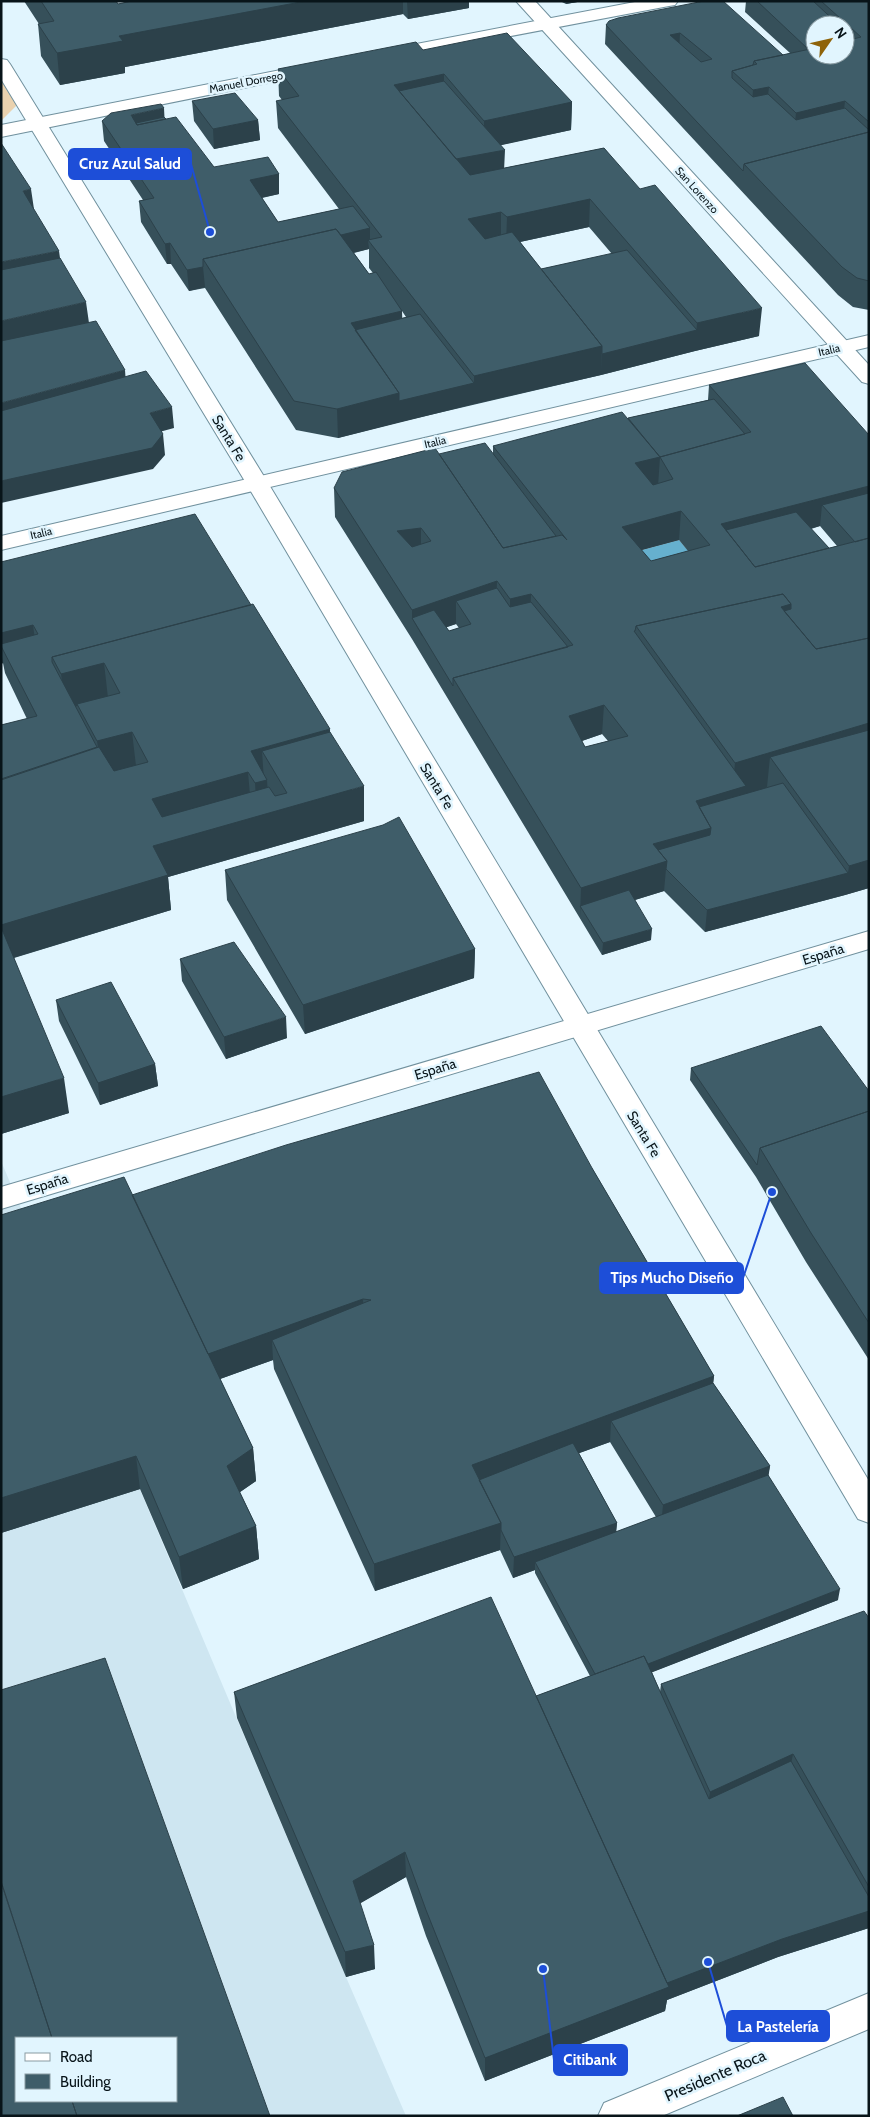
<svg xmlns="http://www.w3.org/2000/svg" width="870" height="2117" font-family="Cabin,sans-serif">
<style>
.built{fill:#cee6f1;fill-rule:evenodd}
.green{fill:#ead2af}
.water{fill:#66b0ce}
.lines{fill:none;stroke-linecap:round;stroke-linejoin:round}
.minor-casing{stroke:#71919e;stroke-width:2}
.secondary-casing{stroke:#71919e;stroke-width:2}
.minor{fill:#fff;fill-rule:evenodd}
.secondary{fill:#fff;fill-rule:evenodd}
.wall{fill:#36505a;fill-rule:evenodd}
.shaded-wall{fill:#2c414a}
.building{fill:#3f5d69;stroke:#2c414a;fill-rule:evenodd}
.labels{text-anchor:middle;stroke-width:5;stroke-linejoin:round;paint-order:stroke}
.far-street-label{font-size:11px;fill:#081419;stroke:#e1f5fe}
.street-label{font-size:14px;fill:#081419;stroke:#e1f5fe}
.near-street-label{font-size:16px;fill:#081419;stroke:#e1f5fe}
.leader{fill:none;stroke:#1d4ed8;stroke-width:2}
.callout-dot{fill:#1d4ed8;stroke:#e1f5fe;stroke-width:2}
.callout{fill:#1d4ed8;stroke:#1d4ed8;stroke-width:2}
.callout-label{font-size:15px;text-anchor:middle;font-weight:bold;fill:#fff}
</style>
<rect width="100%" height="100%" fill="#e1f5fe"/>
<!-- built -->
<path class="built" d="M 1,1161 L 346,1977 L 406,2116 L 1,2116 ZM 16,2038 L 176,2038 L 176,2101 L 16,2101 Z"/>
<!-- green -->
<path class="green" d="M 1,78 L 17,105 L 1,121 Z"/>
<!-- water -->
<path class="water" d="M 679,540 L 708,574 L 620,556 Z"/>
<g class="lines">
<defs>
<path id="minor" d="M 640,1 L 678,1 L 675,5 L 669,6 L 385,60 L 379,59 L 376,55 L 379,51 L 385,50 Z
M 316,63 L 322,64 L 325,68 L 322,72 L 1,137 L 1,125 Z
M 869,335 L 869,347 L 1,550 L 1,536 Z
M 869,931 L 869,949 L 1,1209 L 1,1187 Z
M 869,1993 L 869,2029 L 662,2116 L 598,2116 L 604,2103 Z"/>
<path id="secondary" d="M 516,1 L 535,1 L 869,365 L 869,384 L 862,382 Z
M 1,59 L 7,60 L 10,64 L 268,483 L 869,1481 L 869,1523 L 858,1519 L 246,483 L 1,79 Z"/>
</defs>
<!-- minor casing -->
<use href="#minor" class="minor-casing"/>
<!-- secondary casing -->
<use href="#secondary" class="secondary-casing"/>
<!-- minor -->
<use href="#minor" class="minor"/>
<!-- secondary -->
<use href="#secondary" class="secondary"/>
</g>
<!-- wall -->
<path class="wall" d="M 24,1 L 116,1 L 118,4 L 132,1 L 469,1 L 469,8 L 408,19 L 403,14 L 125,67 L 125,73 L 60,85 L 41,56 L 38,24 L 39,24 Z
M 560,1 L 583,1 L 566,4 Z
M 746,1 L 869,1 L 869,310 L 853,307 L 838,295 L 605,44 L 606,25 L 618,18 L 783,55 L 790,53 L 745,12 ZM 815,25 L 845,25 L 845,55 Z
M 423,50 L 572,102 L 571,130 L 500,145 L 504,168 L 604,148 L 759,336 L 695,351 L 601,375 L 400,422 L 338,438 L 296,430 L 205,288 L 189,291 L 171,264 L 167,264 L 141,222 L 139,201 L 143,200 L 104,141 L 102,121 L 164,117 L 214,167 L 279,174 L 279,194 L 262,198 L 278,222 L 339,209 L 278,128 L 276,101 L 282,100 L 279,96 L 278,69 ZM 589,227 L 612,254 L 541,269 L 520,242 ZM 369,249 L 369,268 L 373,273 L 369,274 L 354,253 ZM 402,311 L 406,317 L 402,318 Z
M 192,101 L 258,120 L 260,140 L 214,149 L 194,121 Z
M 709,385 L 869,435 L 869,888 L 845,895 L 705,932 L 664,891 L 635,900 L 651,940 L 602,955 L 412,639 L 335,517 L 334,488 L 439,454 L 493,454 L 493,446 L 628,418 L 708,400 ZM 820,526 L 837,546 L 829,548 L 811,529 ZM 679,540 L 688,551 L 651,561 L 641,550 ZM 456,624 L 459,628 L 449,631 L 446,627 ZM 602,734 L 608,741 L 585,747 L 582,741 Z
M 1,562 L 251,605 L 330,733 L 364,821 L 168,877 L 171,910 L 14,958 L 69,1113 L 1,1134 L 1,725 L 27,719 L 5,673 L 3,663 L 1,664 Z
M 225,870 L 475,949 L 474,978 L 305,1034 L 227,900 Z
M 180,959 L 287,1038 L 226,1059 L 182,981 Z
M 56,1000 L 155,1064 L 158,1086 L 100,1105 L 59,1021 Z
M 691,1068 L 869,1091 L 869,1360 L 806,1262 L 756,1177 L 690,1080 Z
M 592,1168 L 714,1376 L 713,1383 L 770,1466 L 768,1475 L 838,1600 L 652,1672 L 660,1692 L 661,1684 L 869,1618 L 869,1928 L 778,1957 L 667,2000 L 665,2011 L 485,2081 L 426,1936 L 406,1877 L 360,1903 L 375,1969 L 346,1977 L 237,1718 L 234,1692 L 536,1696 L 590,1676 L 535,1573 L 535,1570 L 513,1578 L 500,1550 L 375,1591 L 274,1369 L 273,1360 L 220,1379 L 253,1448 L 256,1481 L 240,1492 L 256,1526 L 259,1559 L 183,1589 L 140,1489 L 1,1533 L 1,1215 L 132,1195 ZM 610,1442 L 656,1517 L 616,1532 L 617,1523 L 579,1453 Z"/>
<!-- shaded-wall -->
<path class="shaded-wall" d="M 306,1 L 403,1 L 403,14 L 125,67 L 125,73 L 60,85 L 57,53 L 119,36 Z
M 407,1 L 469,1 L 469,8 L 408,19 Z
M 567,1 L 583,1 L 566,4 Z
M 680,33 L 679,52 L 670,35 Z
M 444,74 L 444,101 L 409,109 L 394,85 Z
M 769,87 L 766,114 L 751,117 L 753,90 Z
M 845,101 L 842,128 L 793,140 L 796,113 Z
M 572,102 L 571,130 L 484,149 L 484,121 Z
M 164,108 L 165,128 L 138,134 L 131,115 Z
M 258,120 L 260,140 L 214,149 L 213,129 Z
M 505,150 L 504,171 L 451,180 L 451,160 Z
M 279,174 L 279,194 L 251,200 L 250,180 Z
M 31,189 L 35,216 L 23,191 Z
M 590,199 L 589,227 L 506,245 L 507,217 Z
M 501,212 L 501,239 L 467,247 L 468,219 Z
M 370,228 L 370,242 L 368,240 L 369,249 L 219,284 L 207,266 Z
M 170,243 L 171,264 L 167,264 L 165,244 Z
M 59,251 L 63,279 L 1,291 L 1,262 Z
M 203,267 L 205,287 L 189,291 L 187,270 Z
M 86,302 L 89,323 L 1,343 L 1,321 Z
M 762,308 L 759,336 L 695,351 L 697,323 Z
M 402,311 L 403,340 L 363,349 L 351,323 Z
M 697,330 L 695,351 L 601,375 L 602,354 Z
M 602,346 L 601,375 L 474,404 L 338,438 L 337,409 L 399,393 L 474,383 L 474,376 Z
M 125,370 L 127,398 L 1,433 L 1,403 Z
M 172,407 L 174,428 L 152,434 L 150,413 Z
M 163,434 L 165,455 L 153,469 L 1,503 L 1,481 Z
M 660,457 L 658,486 L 633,492 L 635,463 Z
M 869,486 L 869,514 L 822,505 L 820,526 L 734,549 L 721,524 Z
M 681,511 L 679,540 L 620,556 L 622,527 Z
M 421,528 L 421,557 L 397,531 Z
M 497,581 L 496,610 L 456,601 L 456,624 L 422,636 L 412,618 L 412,610 Z
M 531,594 L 530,623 L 510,628 L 510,599 Z
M 791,604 L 789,622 L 639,630 Z
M 33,625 L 37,655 L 1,646 L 1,633 Z
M 1,651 L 3,663 L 1,664 Z
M 104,663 L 108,698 L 66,709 L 61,674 Z
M 604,705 L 602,734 L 567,746 L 569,716 Z
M 869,723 L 869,757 L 770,757 L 767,787 L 705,827 L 696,801 L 732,790 L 735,763 Z
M 330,729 L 331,764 L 262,751 L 264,781 L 267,780 L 269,813 L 364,786 L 364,821 L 168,877 L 171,910 L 6,960 L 1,930 L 1,925 L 153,846 L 257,816 L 255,783 L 251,751 Z
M 132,732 L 136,766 L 102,775 L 97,741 Z
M 248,772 L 251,807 L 155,834 L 152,799 Z
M 711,828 L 708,857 L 666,869 L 664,891 L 586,915 L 580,906 L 580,917 L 581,888 L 653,844 Z
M 869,860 L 869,888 L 845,895 L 705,932 L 707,910 L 848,873 L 849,866 Z
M 652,929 L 651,940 L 602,955 L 603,943 Z
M 475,949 L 474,978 L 305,1034 L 303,1005 Z
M 286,1017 L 287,1038 L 226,1059 L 224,1037 Z
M 155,1064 L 158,1086 L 100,1105 L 98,1083 Z
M 64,1078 L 69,1113 L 1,1134 L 1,1097 Z
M 363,1299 L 364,1327 L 272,1340 L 273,1360 L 209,1383 L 206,1354 Z
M 714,1376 L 711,1404 L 611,1421 L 610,1442 L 480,1489 L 472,1465 Z
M 253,1448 L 256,1481 L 230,1499 L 227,1466 Z
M 136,1456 L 140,1489 L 1,1533 L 1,1498 Z
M 770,1466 L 767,1486 L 661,1526 L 663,1505 Z
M 501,1523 L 500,1550 L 375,1591 L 374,1564 Z
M 617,1523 L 615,1543 L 535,1562 L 535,1570 L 513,1578 L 514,1557 Z
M 256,1526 L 259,1559 L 183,1589 L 179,1557 Z
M 840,1589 L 838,1600 L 599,1693 L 600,1682 Z
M 793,1754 L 788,1780 L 706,1818 L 710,1792 Z
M 405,1852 L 406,1877 L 354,1907 L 353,1881 Z
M 869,1911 L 869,1928 L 778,1957 L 667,2000 L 665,2011 L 485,2081 L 485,2058 L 664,1984 L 782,1939 Z
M 374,1945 L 375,1969 L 346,1977 L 345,1952 Z"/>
<!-- building -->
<path class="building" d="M 41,1 L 116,1 L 118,4 L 132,1 L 306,1 L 119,36 L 123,41 L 57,53 L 38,24 L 54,21 Z
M 704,1 L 723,1 L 783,55 L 754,61 L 753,65 L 732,71 L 732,78 L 753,97 L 768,94 L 796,120 L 845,108 L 869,130 L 869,132 L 744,164 L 743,171 L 606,25 L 609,21 L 618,18 ZM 680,33 L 712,59 L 701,62 L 670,35 Z
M 757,1 L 813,1 L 839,25 L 815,25 L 815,48 L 808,49 Z
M 821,1 L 869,1 L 869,122 L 845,101 L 796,113 L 769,87 L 753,90 L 732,71 L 757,64 L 754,61 L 815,48 L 815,55 L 845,55 L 845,41 L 861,37 Z
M 845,31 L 854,39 L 845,41 Z
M 507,33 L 572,102 L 484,121 L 444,74 L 394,85 L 470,175 L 604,148 L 640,189 L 655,185 L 762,308 L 697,323 L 590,199 L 507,217 L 501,212 L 468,219 L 485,239 L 512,232 L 602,346 L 474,376 L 368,240 L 382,237 L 276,101 L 299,96 L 278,69 L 416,42 L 423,50 Z
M 444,81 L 505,150 L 456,159 L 399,91 Z
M 235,93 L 258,120 L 213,129 L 192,101 Z
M 161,104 L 164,108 L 131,115 L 137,125 L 176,117 L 214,167 L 268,157 L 279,174 L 250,180 L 278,222 L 353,206 L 370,228 L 341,235 L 336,229 L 203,259 L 203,267 L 187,270 L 170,243 L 165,244 L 139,201 L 154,198 L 102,121 L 111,113 Z
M 164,117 L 166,119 L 137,125 L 136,123 Z
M 869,132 L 869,281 L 857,278 L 842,267 L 744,164 Z
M 1,143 L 31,189 L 23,191 L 59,251 L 1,262 Z
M 336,229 L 369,274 L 376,272 L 402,311 L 351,323 L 399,393 L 337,409 L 294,401 L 203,259 Z
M 627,250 L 697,330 L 602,354 L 602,346 L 541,269 Z
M 60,258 L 86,302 L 1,321 L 1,270 Z
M 420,314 L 474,383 L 399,401 L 399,393 L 355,330 Z
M 96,321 L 125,370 L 1,403 L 1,341 Z
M 805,363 L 869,435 L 869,486 L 721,524 L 755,567 L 869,538 L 869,638 L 816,649 L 784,611 L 791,609 L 791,604 L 783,594 L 636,626 L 635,631 L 634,631 L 746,786 L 696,801 L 711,828 L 653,844 L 667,861 L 581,888 L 453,678 L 573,645 L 531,594 L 510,599 L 497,581 L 412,610 L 334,488 L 342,472 L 435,448 L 503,548 L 562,535 L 567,540 L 493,446 L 622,412 L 660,457 L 751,432 L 709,385 ZM 660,457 L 673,479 L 653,485 L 635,463 ZM 681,511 L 710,545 L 651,561 L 622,527 ZM 421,528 L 431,541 L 412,547 L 397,531 ZM 604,705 L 628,736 L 585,747 L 569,716 Z
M 146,371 L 172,407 L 150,413 L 163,434 L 152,448 L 1,481 L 1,411 Z
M 714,399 L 745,434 L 660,457 L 628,418 Z
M 485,443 L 556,536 L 503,548 L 439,454 Z
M 869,493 L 869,538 L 855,542 L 822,505 Z
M 796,512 L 829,548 L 755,567 L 726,530 Z
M 195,514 L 251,605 L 52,657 L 52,662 L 97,747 L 1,779 L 1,725 L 37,716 L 1,646 L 1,644 L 38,634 L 33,625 L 1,633 L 1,562 Z
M 497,588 L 510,607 L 531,602 L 568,647 L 453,678 L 453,686 L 412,618 L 434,610 L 449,631 L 471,624 L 456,601 Z
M 783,594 L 791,604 L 781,607 L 816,649 L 869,638 L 869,723 L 735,763 L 636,626 Z
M 253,604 L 330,729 L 251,751 L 267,780 L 255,783 L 248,772 L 152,799 L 162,817 L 269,787 L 275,796 L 287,793 L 262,751 L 330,732 L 364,786 L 153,846 L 168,875 L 1,925 L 1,780 L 99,747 L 114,771 L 148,762 L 132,732 L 97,741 L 77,704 L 120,693 L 104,663 L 61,674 L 52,657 Z
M 869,730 L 869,860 L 849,866 L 770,757 Z
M 783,783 L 848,873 L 707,910 L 666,869 L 667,861 L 658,850 L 710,835 L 711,828 L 699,807 Z
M 399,817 L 475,949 L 303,1005 L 225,870 L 383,825 Z
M 629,890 L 652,929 L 603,943 L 580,906 Z
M 1,927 L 64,1078 L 1,1097 Z
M 234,942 L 286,1017 L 224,1037 L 180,959 Z
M 111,982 L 155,1064 L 98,1083 L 56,1000 Z
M 821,1026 L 869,1091 L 869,1111 L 760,1148 L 757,1165 L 691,1068 Z
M 539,1072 L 592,1168 L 714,1376 L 472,1465 L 501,1523 L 374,1564 L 272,1340 L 371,1300 L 363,1299 L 208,1354 L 132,1195 L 286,1145 Z
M 869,1111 L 869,1323 L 811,1233 L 760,1148 Z
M 124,1177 L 253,1448 L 227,1466 L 256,1526 L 179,1557 L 136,1456 L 1,1498 L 1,1215 Z
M 713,1383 L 770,1466 L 663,1505 L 611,1421 Z
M 573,1443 L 617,1523 L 514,1557 L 501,1530 L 501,1523 L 479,1480 Z
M 768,1475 L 840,1589 L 648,1664 L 644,1656 L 595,1674 L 535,1562 Z
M 491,1597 L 669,1987 L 485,2058 L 426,1910 L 405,1852 L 353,1881 L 374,1945 L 345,1952 L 234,1692 Z
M 864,1611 L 869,1618 L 869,1887 L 793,1754 L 710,1792 L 661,1684 Z
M 644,1656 L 709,1799 L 791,1761 L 869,1897 L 869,1911 L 782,1939 L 667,1983 L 536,1696 Z
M 105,1658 L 270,2116 L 77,2116 L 72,2101 L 176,2101 L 176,2038 L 52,2038 L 1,1881 L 1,1690 Z
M 1,1882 L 52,2038 L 16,2038 L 16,2101 L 72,2101 L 77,2116 L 1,2116 Z
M 783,2097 L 793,2116 L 737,2116 Z"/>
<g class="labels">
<!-- far-street labels -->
<g class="far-street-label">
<text transform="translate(246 82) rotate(-11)" y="4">Manuel Dorrego</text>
<text transform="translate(697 190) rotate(48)" y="4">San Lorenzo</text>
<text transform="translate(829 350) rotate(-13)" y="4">Italia</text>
<text transform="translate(435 442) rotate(-13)" y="4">Italia</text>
<text transform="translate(41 533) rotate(-13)" y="4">Italia</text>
</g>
<!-- street labels -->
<g class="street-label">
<text transform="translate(229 438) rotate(59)" y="5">Santa Fe</text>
<text transform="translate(437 786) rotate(59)" y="5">Santa Fe</text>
<text transform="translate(823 954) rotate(-17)" y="5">España</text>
<text transform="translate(435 1069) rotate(-17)" y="5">España</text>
<text transform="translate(644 1134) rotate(59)" y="5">Santa Fe</text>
<text transform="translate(47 1184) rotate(-17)" y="5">España</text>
</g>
<!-- near-street labels -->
<g class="near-street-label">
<text transform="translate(715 2075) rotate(-23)" y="6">Presidente Roca</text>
</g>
</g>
<!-- callouts -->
<path class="leader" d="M210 232L191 164M772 1192L743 1278M708 1962L727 2026M543 1969L554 2060"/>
<g class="callout-dot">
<circle cx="210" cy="232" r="5"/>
<circle cx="772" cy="1192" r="5"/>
<circle cx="708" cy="1962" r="5"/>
<circle cx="543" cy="1969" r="5"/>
</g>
<g class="callout">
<rect x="69" y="149" width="122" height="30" rx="5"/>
<rect x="600" y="1263" width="143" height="30" rx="5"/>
<rect x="727" y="2011" width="102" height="30" rx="5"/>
<rect x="554" y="2045" width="73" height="30" rx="5"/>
</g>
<g class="callout-label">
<text x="130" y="169">Cruz Azul Salud</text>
<text x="672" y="1283">Tips Mucho Diseño</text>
<text x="778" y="2032">La Pastelería</text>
<text x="590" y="2065">Citibank</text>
</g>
<!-- border -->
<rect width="870" height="2117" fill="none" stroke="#081419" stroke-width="5"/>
<!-- legend -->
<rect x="15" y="2037" width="162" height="65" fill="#e1f5fe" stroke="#8a9ba2"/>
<rect x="25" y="2053" width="25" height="8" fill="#ffffff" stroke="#8a9ba2"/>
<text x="60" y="2062" font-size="15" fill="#081419">Road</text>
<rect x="25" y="2074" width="25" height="15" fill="#3f5d69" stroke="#8a9ba2"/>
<text x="60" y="2087" font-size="15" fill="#081419">Building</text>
<!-- north arrow -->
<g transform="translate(830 40) rotate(56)"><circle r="24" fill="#e1f5fe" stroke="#8a9ba2"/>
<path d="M0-4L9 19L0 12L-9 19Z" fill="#8e6309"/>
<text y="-8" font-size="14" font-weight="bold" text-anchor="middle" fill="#081419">N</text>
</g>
</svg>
